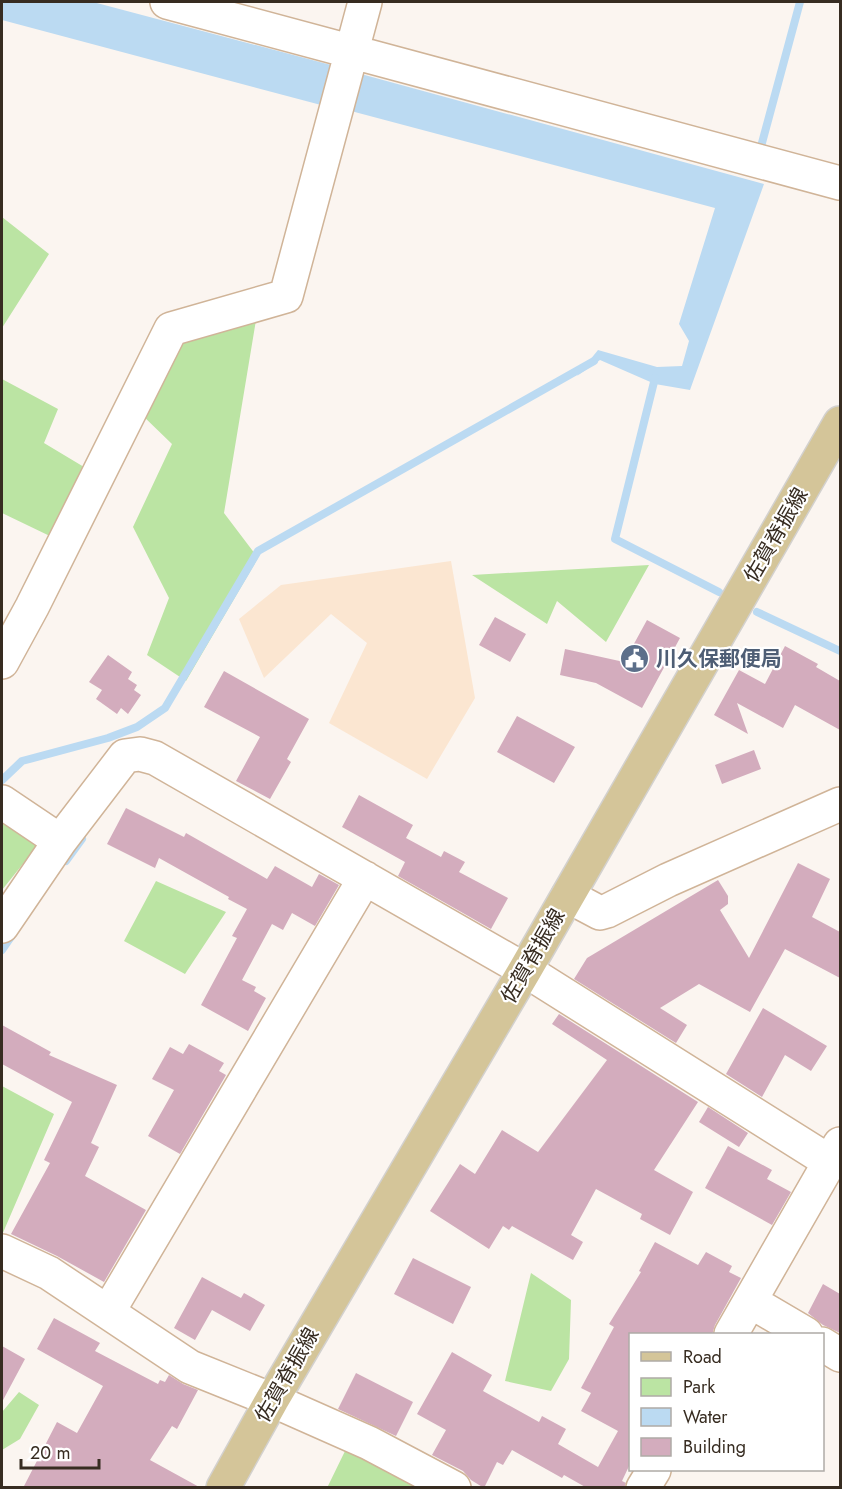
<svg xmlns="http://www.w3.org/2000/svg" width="842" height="1489" font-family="Jost,'Noto Sans JP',sans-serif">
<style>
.built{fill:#fbe6d1}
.green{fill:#bbe4a3}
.water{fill:#bbdaf2}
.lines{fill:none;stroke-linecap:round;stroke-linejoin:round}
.stream{stroke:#bbdaf2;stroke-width:8}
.building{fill:#d3acbd}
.minor-casing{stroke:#d0b498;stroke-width:36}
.major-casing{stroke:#d3d1ce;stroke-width:36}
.minor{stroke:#fff;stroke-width:33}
.major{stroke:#d4c599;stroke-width:33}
.labels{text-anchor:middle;stroke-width:4.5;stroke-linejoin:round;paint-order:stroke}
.street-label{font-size:21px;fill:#372c21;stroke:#fff}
.service-label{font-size:21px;font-weight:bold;fill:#4e5e75;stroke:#fff;text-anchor:start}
</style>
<rect width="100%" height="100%" fill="#fbf5f0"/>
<!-- built -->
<path class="built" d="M 451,561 L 475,698 L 427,779 L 329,723 L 367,643 L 331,614 L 264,678 L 239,619 L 281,585 Z"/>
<!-- green -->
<path class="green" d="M 2,217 L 49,254 L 2,328 Z
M 256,320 L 224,513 L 258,558 L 186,681 L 147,655 L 169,598 L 133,527 L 172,444 L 141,414 L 181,334 Z
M 2,379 L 58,409 L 44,443 L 89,470 L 54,538 L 2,513 Z
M 649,565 L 606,642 L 557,601 L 547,624 L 472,575 Z
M 2,813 L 42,840 L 2,890 Z
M 156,881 L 226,912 L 185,974 L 124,941 Z
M 2,1086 L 54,1114 L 2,1235 Z
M 531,1273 L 571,1300 L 569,1359 L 551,1391 L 505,1381 Z
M 19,1392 L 39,1405 L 20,1439 L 2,1450 L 2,1412 Z
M 346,1449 L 423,1488 L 327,1488 Z"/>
<!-- water -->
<path class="water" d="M 2,2 L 93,2 L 331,65 L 321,105 L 2,20 Z
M 361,74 L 764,184 L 690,390 L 655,384 L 600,360 L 577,376 L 598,350 L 657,367 L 682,366 L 689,341 L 679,324 L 715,208 L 351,111 Z"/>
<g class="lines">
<!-- stream -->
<path class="stream" d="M 759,154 L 800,2
M 655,378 L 615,539 L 719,592
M 757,612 L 840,651
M 2,780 L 22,761 L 108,738 L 137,727 L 165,708 L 258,551 L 594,361
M 66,861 L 82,839
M 2,950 L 13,934"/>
</g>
<!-- building -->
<path class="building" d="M 495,617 L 526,634 L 510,662 L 479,645 Z
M 647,620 L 680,638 L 642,708 L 596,683 L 560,675 L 565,649 L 624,662 Z
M 785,646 L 818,664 L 816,667 L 840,681 L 840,730 L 795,705 L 783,728 L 737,703 L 748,734 L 714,715 L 739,670 L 765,684 Z
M 108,655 L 132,672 L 128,679 L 137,685 L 134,690 L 141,695 L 128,714 L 121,708 L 117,714 L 96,699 L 102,690 L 89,682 Z
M 224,671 L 309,719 L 287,759 L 291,762 L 270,799 L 236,781 L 260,737 L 204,707 Z
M 517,716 L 575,747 L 554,783 L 497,752 Z
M 754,750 L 761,769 L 722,784 L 715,765 Z
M 359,795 L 413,825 L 406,838 L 441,857 L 444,851 L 465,862 L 459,872 L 508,898 L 491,929 L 398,876 L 405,862 L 342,827 Z
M 126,808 L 184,837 L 186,833 L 267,879 L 275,866 L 312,887 L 319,874 L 339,885 L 315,926 L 292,913 L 283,930 L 272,924 L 242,980 L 256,987 L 254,991 L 266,998 L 248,1031 L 201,1005 L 237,938 L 232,936 L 247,909 L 228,899 L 229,897 L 159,858 L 155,868 L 107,844 Z
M 798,863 L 830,879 L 812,917 L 840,932 L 840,978 L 785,949 L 750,1012 L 699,984 L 660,1008 L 687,1025 L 676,1043 L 574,979 L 587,958 L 718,880 L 728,896 L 728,904 L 720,910 L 749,958 Z
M 763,1008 L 827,1046 L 811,1071 L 785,1055 L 762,1097 L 726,1074 Z
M 559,1014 L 698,1102 L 654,1170 L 693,1192 L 670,1235 L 640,1219 L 642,1214 L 596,1189 L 571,1235 L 583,1242 L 573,1260 L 512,1226 L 509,1230 L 503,1226 L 489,1249 L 430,1211 L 460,1164 L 475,1174 L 502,1130 L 538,1152 L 607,1060 L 552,1024 Z
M 2,1025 L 51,1052 L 49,1055 L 117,1085 L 91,1143 L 99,1147 L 85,1176 L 146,1210 L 104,1282 L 57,1256 L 11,1234 L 50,1163 L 44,1160 L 72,1102 L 2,1064 Z
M 189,1044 L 224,1063 L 219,1071 L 226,1075 L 180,1154 L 148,1136 L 174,1090 L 152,1079 L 170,1047 L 183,1054 Z
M 708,1107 L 748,1133 L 739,1147 L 699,1122 Z
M 728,1146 L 772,1170 L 767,1179 L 791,1192 L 772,1225 L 705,1188 Z
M 655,1242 L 698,1265 L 706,1252 L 732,1266 L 729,1272 L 741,1278 L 715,1325 L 712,1335 L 630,1335 L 630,1464 L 622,1481 L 626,1483 L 624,1488 L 587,1488 L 564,1475 L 562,1478 L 512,1450 L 503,1465 L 497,1462 L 484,1488 L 471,1480 L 463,1471 L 432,1455 L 446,1430 L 417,1414 L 452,1352 L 492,1375 L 483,1391 L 539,1422 L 542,1416 L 566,1429 L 558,1444 L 598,1467 L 618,1431 L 581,1411 L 591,1393 L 581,1388 L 614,1327 L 609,1324 L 641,1272 L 639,1271 Z
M 413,1258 L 471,1287 L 453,1324 L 394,1294 Z
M 202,1277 L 241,1298 L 244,1293 L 265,1305 L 250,1331 L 212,1310 L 195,1340 L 174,1328 Z
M 823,1284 L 840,1294 L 840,1333 L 823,1325 L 808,1313 Z
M 54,1318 L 100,1343 L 95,1351 L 158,1384 L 160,1380 L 165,1382 L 169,1375 L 183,1384 L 198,1390 L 177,1429 L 172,1426 L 150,1460 L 201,1488 L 23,1488 L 57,1422 L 77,1433 L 103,1386 L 37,1349 Z
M 2,1346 L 25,1359 L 2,1402 Z
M 356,1373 L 413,1402 L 396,1436 L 338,1409 Z"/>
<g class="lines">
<defs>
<path id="minor" d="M 167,2 L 840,183
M 2,662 L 32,607 L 171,329 L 286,296 L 365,2
M 2,802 L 60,841
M 568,896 L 600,913 L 607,911 L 668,880 L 840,804
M 2,926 L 60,841 L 125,756 L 140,754 L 155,758 L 525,970 L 830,1162
M 2,1251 L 49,1273 L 190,1367 L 272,1400 L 369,1443 L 454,1488
M 750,1301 L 806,1334
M 108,1312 L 365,878
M 731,1334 L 840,1144
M 822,1344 L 840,1355
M 643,1488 L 654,1470"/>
<path id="major" d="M 223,1488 L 272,1400 L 525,970 L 840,423"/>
</defs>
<!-- minor casing -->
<use href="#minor" class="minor-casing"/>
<!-- major casing -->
<use href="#major" class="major-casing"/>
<!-- minor -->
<use href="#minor" class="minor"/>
<!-- major -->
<use href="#major" class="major"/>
</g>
<!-- icons -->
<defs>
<symbol id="civic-disc" viewBox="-11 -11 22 22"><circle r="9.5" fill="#5c6f8a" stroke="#fff"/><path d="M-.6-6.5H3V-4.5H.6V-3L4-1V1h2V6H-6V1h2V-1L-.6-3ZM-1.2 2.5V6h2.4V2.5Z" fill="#fff"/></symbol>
</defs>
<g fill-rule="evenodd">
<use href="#civic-disc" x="618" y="642" width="33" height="33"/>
</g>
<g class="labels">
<!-- street labels -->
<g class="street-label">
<text transform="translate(776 535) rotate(-60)" y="7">佐賀脊振線</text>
<text transform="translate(533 956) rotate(-60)" y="7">佐賀脊振線</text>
<text transform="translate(287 1375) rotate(-60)" y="7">佐賀脊振線</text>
</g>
<!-- service labels -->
<g class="service-label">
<text x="656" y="666">川久保郵便局</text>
</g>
</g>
<!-- border -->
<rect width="842" height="1489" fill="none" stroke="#372c21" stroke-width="6"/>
<!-- legend -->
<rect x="629" y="1333" width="195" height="138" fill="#ffffff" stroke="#afaba6" stroke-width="1.5"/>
<rect x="641" y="1352" width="30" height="9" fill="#d4c599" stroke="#afaba6" stroke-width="1.5"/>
<text x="683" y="1363" font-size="18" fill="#372c21">Road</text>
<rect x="641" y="1378" width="30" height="18" fill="#bbe4a3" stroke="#afaba6" stroke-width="1.5"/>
<text x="683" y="1393" font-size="18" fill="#372c21">Park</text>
<rect x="641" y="1408" width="30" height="18" fill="#bbdaf2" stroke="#afaba6" stroke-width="1.5"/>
<text x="683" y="1423" font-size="18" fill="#372c21">Water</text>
<rect x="641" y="1438" width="30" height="18" fill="#d3acbd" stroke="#afaba6" stroke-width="1.5"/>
<text x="683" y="1453" font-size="18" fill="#372c21">Building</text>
<!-- scale -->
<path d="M21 1459v9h78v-9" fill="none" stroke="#372c21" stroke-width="3"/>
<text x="30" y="1459" font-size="18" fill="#372c21" stroke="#ffffff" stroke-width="4.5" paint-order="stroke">20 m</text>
</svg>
